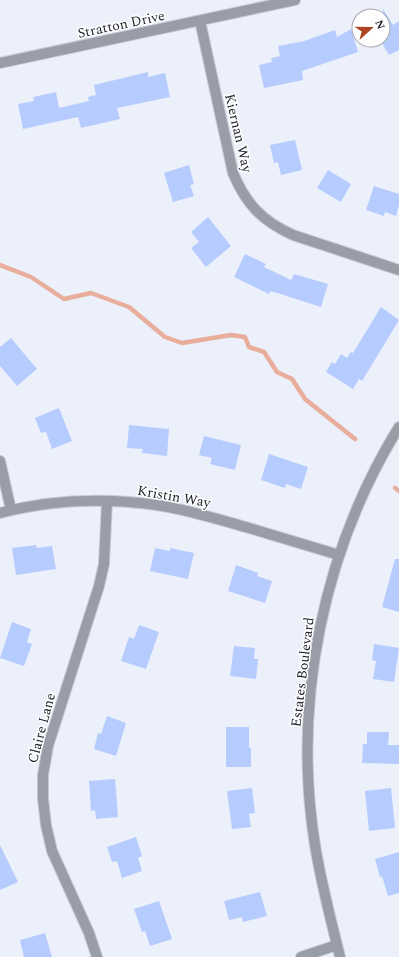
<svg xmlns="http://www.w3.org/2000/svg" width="399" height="957" font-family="Spectral,serif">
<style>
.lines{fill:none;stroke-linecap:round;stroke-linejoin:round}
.stream{stroke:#e9ae9b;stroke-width:4.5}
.building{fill:#b7ccfe}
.minor-casing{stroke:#c6cbd6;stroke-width:12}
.minor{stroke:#989da8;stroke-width:10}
.labels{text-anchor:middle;stroke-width:3;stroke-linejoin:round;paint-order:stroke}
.street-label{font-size:14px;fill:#20242e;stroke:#fff}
</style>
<rect width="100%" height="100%" fill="#ebf0fb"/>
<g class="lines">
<!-- stream -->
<path class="stream" d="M 0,265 L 31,277 L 64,299 L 91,293 L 129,307 L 165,337 L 182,343 L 231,335 L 245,337 L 249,347 L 264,352 L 277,372 L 292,379 L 305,399 L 355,439
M 395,488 L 399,491"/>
</g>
<!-- building -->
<path class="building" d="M 383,9 L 393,25 L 399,21 L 399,50 L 389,55 L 383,45 Z
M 351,29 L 358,52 L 302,71 L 303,80 L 264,88 L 259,65 L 272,62 L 271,58 L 280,56 L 278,46 L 304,41 L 335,30 L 337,37 Z
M 148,72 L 148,77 L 165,73 L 170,97 L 117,108 L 120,119 L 81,128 L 78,117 L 23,129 L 18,104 L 34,101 L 33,97 L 56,92 L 59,108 L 89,101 L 88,97 L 96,95 L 94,85 Z
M 295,140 L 302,170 L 281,175 L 278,162 L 274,163 L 270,145 Z
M 189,165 L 194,184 L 190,185 L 194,196 L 173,202 L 164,173 Z
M 328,170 L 351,184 L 341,202 L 317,188 Z
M 374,186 L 399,194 L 399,205 L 396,216 L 385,212 L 384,216 L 366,210 Z
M 208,217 L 231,246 L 206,267 L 191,248 L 199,242 L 191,232 Z
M 245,254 L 266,264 L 264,267 L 291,280 L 294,274 L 328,284 L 321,307 L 271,291 L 269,294 L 234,277 Z
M 381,307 L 399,320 L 362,381 L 359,379 L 353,389 L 326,372 L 332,362 L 335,364 L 341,354 L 347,358 L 351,352 L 353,353 Z
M 11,338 L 37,369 L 17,386 L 0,366 L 0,347 Z
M 59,408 L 72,441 L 52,449 L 46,432 L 41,433 L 35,418 Z
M 129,425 L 169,429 L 167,456 L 142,453 L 143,449 L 127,448 Z
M 204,436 L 241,445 L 235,470 L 210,464 L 212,458 L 199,455 Z
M 269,454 L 308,467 L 301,489 L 286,484 L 285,488 L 261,480 Z
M 36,545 L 37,548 L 52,546 L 56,569 L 16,575 L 12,548 Z
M 155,548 L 170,551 L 170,548 L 194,553 L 188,579 L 150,571 Z
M 395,559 L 399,559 L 399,612 L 382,607 Z
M 236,565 L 258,573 L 257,576 L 272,581 L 265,603 L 228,591 Z
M 12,622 L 31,629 L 27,642 L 32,644 L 24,666 L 0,658 Z
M 139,625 L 159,632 L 146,669 L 121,661 L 129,637 L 134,639 Z
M 374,644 L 399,648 L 394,682 L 373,679 L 376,661 L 372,660 Z
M 234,646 L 255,648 L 254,659 L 258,659 L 256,679 L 230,676 Z
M 107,716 L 126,723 L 116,756 L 94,749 L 98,733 L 101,734 Z
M 226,727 L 249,727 L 249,748 L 251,748 L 251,767 L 226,767 Z
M 367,732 L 389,732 L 388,745 L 399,745 L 399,764 L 362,763 L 363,744 L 367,744 Z
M 115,779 L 118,817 L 96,819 L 95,810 L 91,811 L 89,781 Z
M 252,788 L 255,813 L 249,814 L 251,827 L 232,829 L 227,791 Z
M 391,788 L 395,828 L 369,831 L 365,791 Z
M 136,837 L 142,856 L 138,858 L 142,871 L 122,878 L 117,861 L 112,862 L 107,847 Z
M 0,845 L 18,882 L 0,890 Z
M 399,852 L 399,893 L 388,896 L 382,876 L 380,877 L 375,859 Z
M 260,892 L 267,916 L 243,922 L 242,917 L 229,920 L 224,901 Z
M 159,901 L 172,939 L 150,946 L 145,931 L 142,932 L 134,909 Z
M 45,933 L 52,957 L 24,957 L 20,940 Z"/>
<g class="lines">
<defs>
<path id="minor" d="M 200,21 L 233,173 C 246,204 262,221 293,235 L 399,270
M 0,63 L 295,0
M 0,461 L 11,510
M 0,513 C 53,499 110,498 163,506 C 192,511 221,520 249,528 C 279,537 309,546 339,555
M 97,957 L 89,933 L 52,851 L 46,825 L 43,799 L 43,775 L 48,746 L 99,586 L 104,564 L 107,501
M 301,957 L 337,945
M 340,957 C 331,920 321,883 315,845 C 292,702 323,550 399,427"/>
</defs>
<!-- minor casing -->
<use href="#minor" class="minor-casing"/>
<!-- minor -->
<use href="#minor" class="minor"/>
</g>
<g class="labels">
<!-- street labels -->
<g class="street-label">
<text transform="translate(121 24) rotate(-12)" y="5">Stratton Drive</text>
<text transform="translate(239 133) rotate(77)" y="5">Kiernan Way</text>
<text transform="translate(174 496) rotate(10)" y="5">Kristin Way</text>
<text transform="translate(302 672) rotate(-83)" y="5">Estates Boulevard</text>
<text transform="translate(41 728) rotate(-75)" y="5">Claire Lane</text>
</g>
</g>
<!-- north arrow -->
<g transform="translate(371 28) rotate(69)"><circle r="19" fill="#ffffff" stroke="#a6a7ab"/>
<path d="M0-3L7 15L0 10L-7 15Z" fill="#ac4521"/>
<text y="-6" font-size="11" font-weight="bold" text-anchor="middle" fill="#20242e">N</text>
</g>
</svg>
